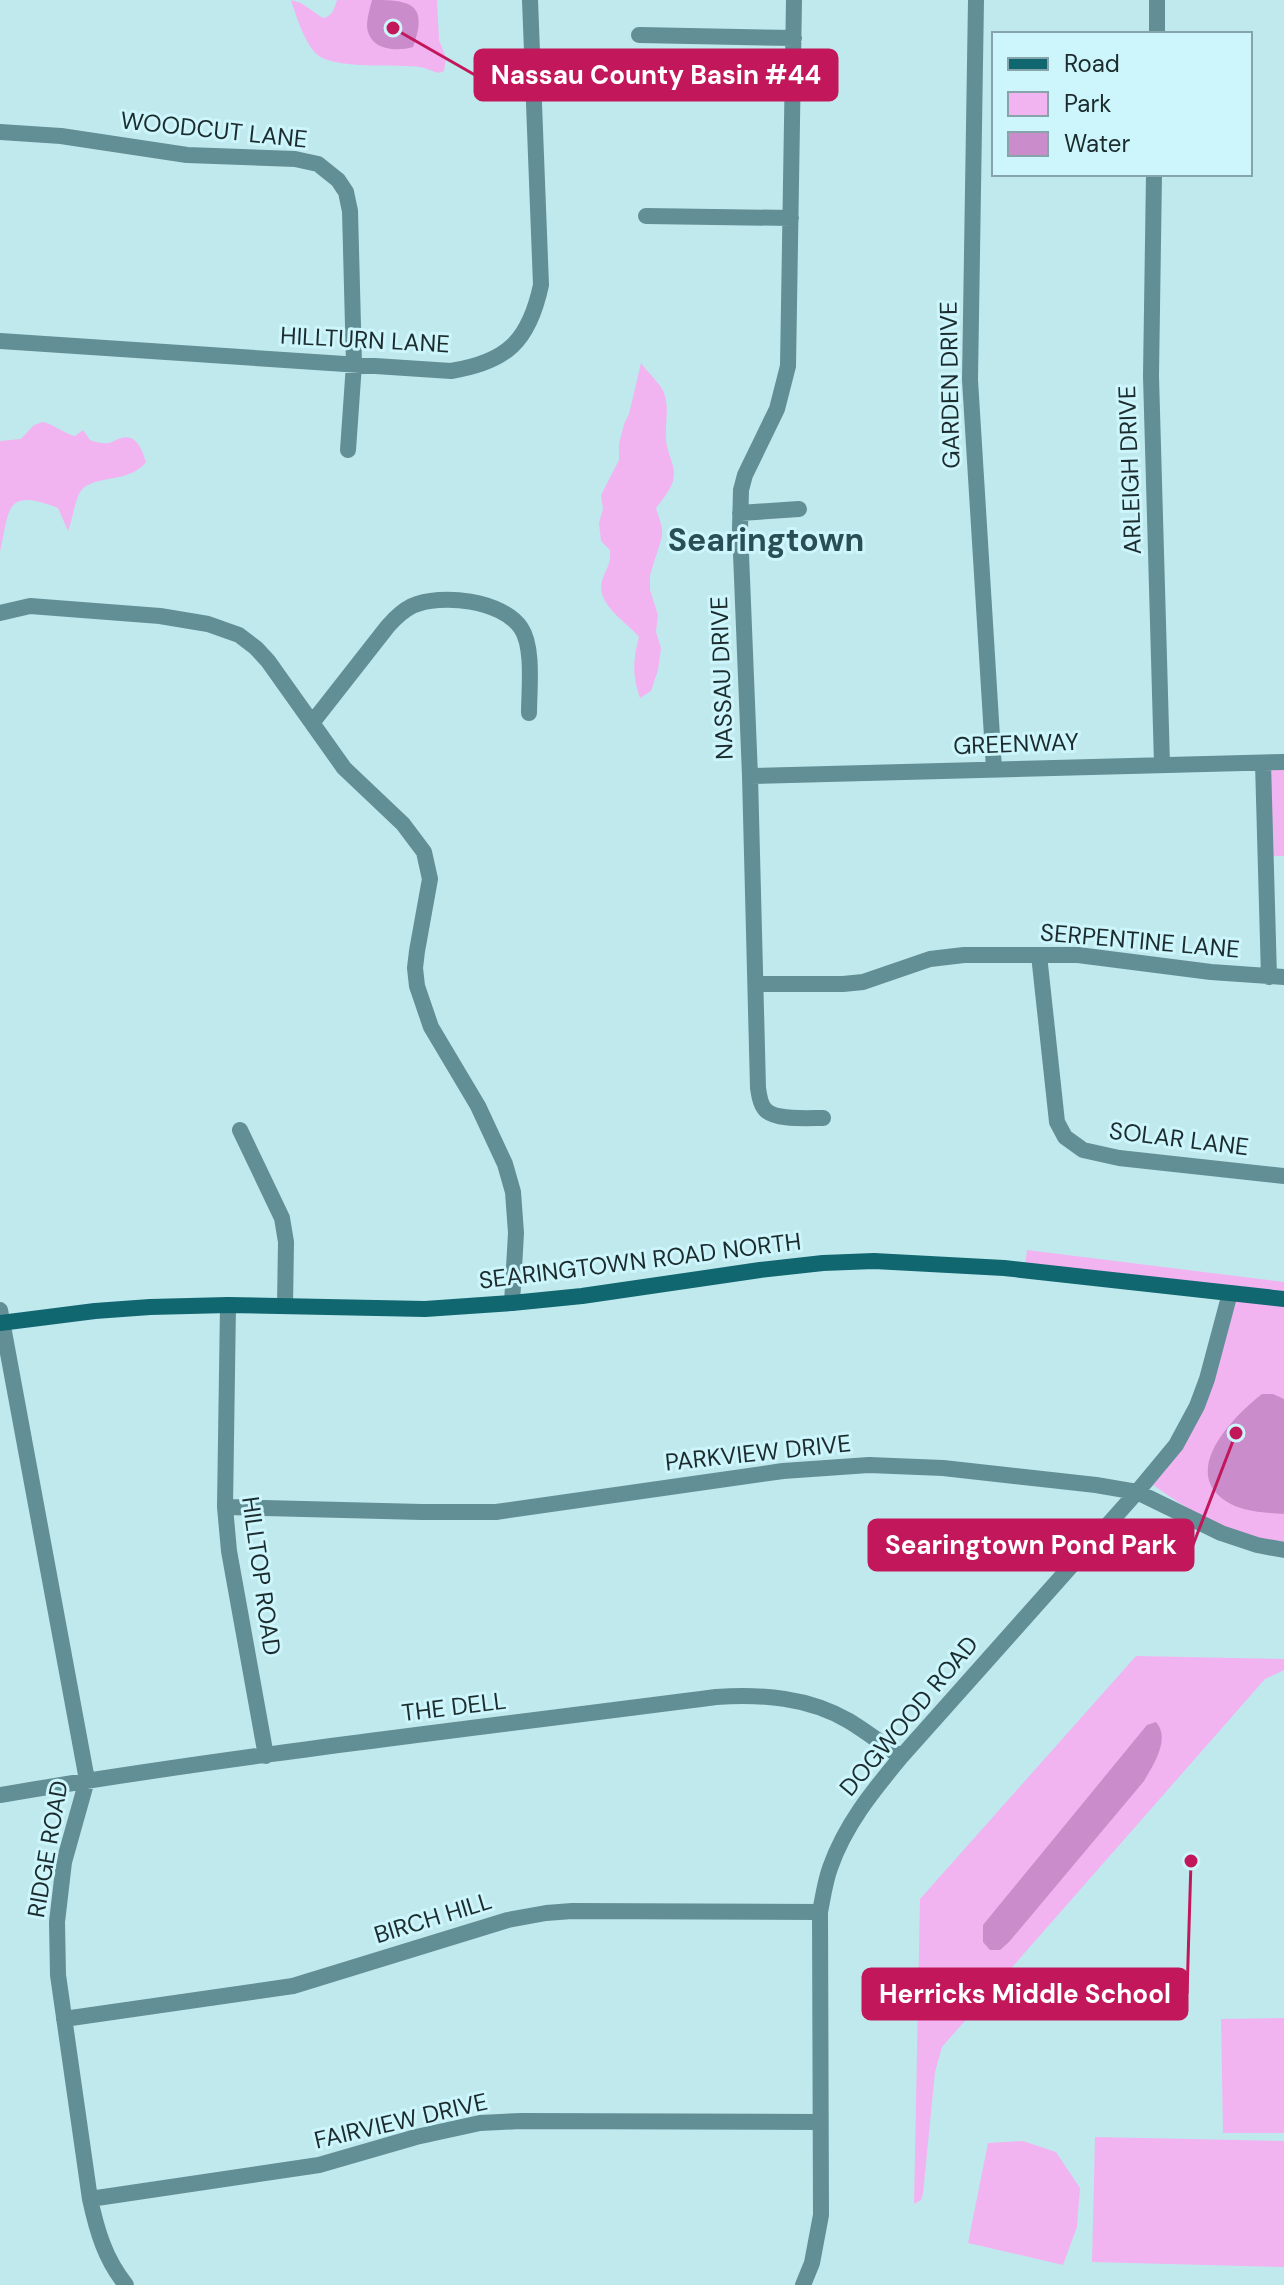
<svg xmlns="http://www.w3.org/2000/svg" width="1284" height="2285" font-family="'DM Sans',sans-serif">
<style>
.green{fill:#f1b4f0}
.water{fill:#ca8cca}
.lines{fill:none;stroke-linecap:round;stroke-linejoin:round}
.minor{stroke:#618f95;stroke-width:16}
.secondary{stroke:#116770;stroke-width:16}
.labels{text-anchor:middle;stroke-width:6;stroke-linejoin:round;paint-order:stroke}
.street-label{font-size:24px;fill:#1c2c2e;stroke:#cdf6fc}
.district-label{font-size:32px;font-weight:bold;fill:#294e53;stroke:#cdf6fc}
.leader{fill:none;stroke:#c2185b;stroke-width:3}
.callout-dot{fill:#c2185b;stroke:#cdf6fc;stroke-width:3}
.callout{fill:#c2185b;stroke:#c2185b;stroke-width:3}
.callout-label{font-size:26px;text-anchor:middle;font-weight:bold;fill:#fff}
</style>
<rect width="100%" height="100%" fill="#c0e9ee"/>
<!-- green -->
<path class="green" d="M 291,0 L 301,3 L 323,18 C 333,16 334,9 337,0 L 437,0 L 439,40 L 446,58 L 444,71 L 438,73 C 432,71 426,68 420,67 C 395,64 338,69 319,56 C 306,47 296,16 291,0 Z
M 641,363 C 647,372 661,384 664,393 C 671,411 662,431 668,450 C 671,461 676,469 673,481 C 670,491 662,500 656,508 L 662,527 L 662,537 L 650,575 L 650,590 L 658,615 L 656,632 L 661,648 L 658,670 L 651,691 L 640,698 C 632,676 633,659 639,637 C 626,621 596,605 602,581 C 606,567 611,566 610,550 L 601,541 L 599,523 L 603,509 L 601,495 L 619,460 L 619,444 L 624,424 L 629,414 Z
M 43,422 C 55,425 63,433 75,436 L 83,430 L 90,440 C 95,442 103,444 109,443 C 113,442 117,439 121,438 C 137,434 142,450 146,462 C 129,485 89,473 79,494 C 75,502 72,521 68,531 L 58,508 C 5,488 10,507 0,552 L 0,441 L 21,439 L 34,425 Z
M 1284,762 L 1284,856 L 1265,856 L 1263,763 Z
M 1027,1250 L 1284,1282 L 1284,1544 C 1237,1540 1191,1512 1153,1485 L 1177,1456 L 1230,1295 L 1024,1273 Z
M 1136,1656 L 1284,1659 L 1284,1670 L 1265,1679 L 942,2047 L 935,2072 L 923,2194 L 921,2200 L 914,2204 L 920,1899 Z
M 1284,2018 L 1284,2133 L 1223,2133 L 1221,2019 Z
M 1095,2137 L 1284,2141 L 1284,2267 L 1092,2262 Z
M 1023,2141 L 1056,2152 L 1080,2188 L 1077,2227 L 1063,2265 L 968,2243 L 988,2143 Z"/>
<!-- water -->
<path class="water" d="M 372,0 C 410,0 429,3 413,47 C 395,52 369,50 367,26 C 367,18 370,8 372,0 Z
M 1262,1394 L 1273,1394 L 1284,1399 L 1284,1514 C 1268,1513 1250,1512 1235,1506 C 1174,1478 1230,1419 1262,1394 Z
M 1156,1722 C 1171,1739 1153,1765 1144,1781 L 1009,1942 L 1000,1950 L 990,1950 L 983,1942 L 983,1925 L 1147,1725 Z"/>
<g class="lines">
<!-- minor -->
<path class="minor" d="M 794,0 L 788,366 L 777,409 L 745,475 L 741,490 L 740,529 L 750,776 L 758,1088 C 759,1095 760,1103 764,1108 C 772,1121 809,1118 823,1118
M 976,0 L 970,380 L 994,769
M 1157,34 L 1157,0
M 639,35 L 794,38
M 0,132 L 61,136 L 187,155 L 295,159 L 318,164 L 338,180 L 346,192 L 350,211 L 354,364 L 348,450
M 1154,174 L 1151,376 L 1162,764
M 646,216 L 791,218
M 0,341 L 451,371 C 507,362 529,341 541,285 L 530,0
M 740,513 L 799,509
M 0,613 L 30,606 L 160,616 L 208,624 L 239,635 L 256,648 L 268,661 L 344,768 L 403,824 L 424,852 L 430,879 L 417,951 L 415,968 L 417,986 L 431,1027 L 478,1106 L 505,1164 L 513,1192 L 516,1233 L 512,1303
M 312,723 L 388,626 C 395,618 402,611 412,606 C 441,593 502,600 521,628 C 534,647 529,690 529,713
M 1263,763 L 1269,977
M 750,776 L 1284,762
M 1039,955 L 1057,1122 L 1065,1137 L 1083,1150 L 1119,1158 L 1284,1176
M 757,984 L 843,984 L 863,982 L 930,959 L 964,955 L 1078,955 L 1211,972 L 1284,977
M 240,1130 L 282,1218 L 286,1242 L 285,1306
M 228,1305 L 225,1507 L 229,1551 L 266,1756
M 0,1310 L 87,1780 L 64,1862 L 57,1922 L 58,1975 L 90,2199 C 97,2231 105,2259 126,2285
M 225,1507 L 422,1512 L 496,1512 L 783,1471 L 869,1465 L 943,1468 L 1096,1485 L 1137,1492 L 1221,1533 L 1257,1545 L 1284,1550
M 0,1795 C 237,1755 477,1728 716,1697 C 762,1694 808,1697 849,1721 C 867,1732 884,1745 901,1757
M 64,2019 L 293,1986 L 508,1920 L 546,1913 L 572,1911 L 820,1912
M 90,2199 L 319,2165 L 416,2137 L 480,2123 L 521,2121 L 820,2122
M 803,2285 L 812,2263 L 821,2215 L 820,1912 C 823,1897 825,1882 830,1868 C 845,1825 872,1792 901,1757 L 1137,1492 L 1176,1445 L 1197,1406 L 1207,1379 L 1230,1293"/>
<!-- secondary -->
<path class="secondary" d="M 0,1323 L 95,1311 L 150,1307 L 228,1305 L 425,1309 L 512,1303 L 582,1296 L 760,1270 L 823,1263 L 874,1261 L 1004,1268 L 1284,1299"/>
</g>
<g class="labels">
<!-- street labels -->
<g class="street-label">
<text transform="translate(214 130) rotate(6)" y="8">WOODCUT LANE</text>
<text transform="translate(365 340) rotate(3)" y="8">HILLTURN LANE</text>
<text transform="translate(950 385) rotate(-91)" y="8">GARDEN DRIVE</text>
<text transform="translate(1130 470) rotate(-92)" y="8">ARLEIGH DRIVE</text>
<text transform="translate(722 678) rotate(-92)" y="8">NASSAU DRIVE</text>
<text transform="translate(1016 744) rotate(-2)" y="8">GREENWAY</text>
<text transform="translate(1140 941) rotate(5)" y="8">SERPENTINE LANE</text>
<text transform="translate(1179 1139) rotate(7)" y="8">SOLAR LANE</text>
<text transform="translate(640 1261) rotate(-7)" y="8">SEARINGTOWN ROAD NORTH</text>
<text transform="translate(758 1453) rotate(-6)" y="8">PARKVIEW DRIVE</text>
<text transform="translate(261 1576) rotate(82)" y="8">HILLTOP ROAD</text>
<text transform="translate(454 1707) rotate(-7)" y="8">THE DELL</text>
<text transform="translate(909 1716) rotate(-50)" y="8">DOGWOOD ROAD</text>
<text transform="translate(48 1849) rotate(-80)" y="8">RIDGE ROAD</text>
<text transform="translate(433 1918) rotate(-17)" y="8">BIRCH HILL</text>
<text transform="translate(401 2121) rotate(-13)" y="8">FAIRVIEW DRIVE</text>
</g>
<!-- district labels -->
<g class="district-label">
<text x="766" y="551">Searingtown</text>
</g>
</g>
<!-- callouts -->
<path class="leader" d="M393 28L475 75M1236 1433L1193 1545M1191 1861L1187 1994"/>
<g class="callout-dot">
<circle cx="393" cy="28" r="8"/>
<circle cx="1236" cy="1433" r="8"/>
<circle cx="1191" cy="1861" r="8"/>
</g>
<g class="callout">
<rect x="475" y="50" width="362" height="50" rx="8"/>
<rect x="869" y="1520" width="324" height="50" rx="8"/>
<rect x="863" y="1969" width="324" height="50" rx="8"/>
</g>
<g class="callout-label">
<text x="656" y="84">Nassau County Basin #44</text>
<text x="1031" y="1554">Searingtown Pond Park</text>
<text x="1025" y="2003">Herricks Middle School</text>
</g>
<!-- legend -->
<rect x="992" y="32" width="260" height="144" fill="#cdf6fc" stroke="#86a5aa" stroke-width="2"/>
<rect x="1008" y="58" width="40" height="12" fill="#116770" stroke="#86a5aa" stroke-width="2"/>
<text x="1064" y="72" font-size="24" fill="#1c2c2e">Road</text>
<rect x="1008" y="92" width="40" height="24" fill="#f1b4f0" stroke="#86a5aa" stroke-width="2"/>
<text x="1064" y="112" font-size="24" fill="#1c2c2e">Park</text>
<rect x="1008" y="132" width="40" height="24" fill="#ca8cca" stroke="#86a5aa" stroke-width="2"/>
<text x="1064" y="152" font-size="24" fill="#1c2c2e">Water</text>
</svg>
